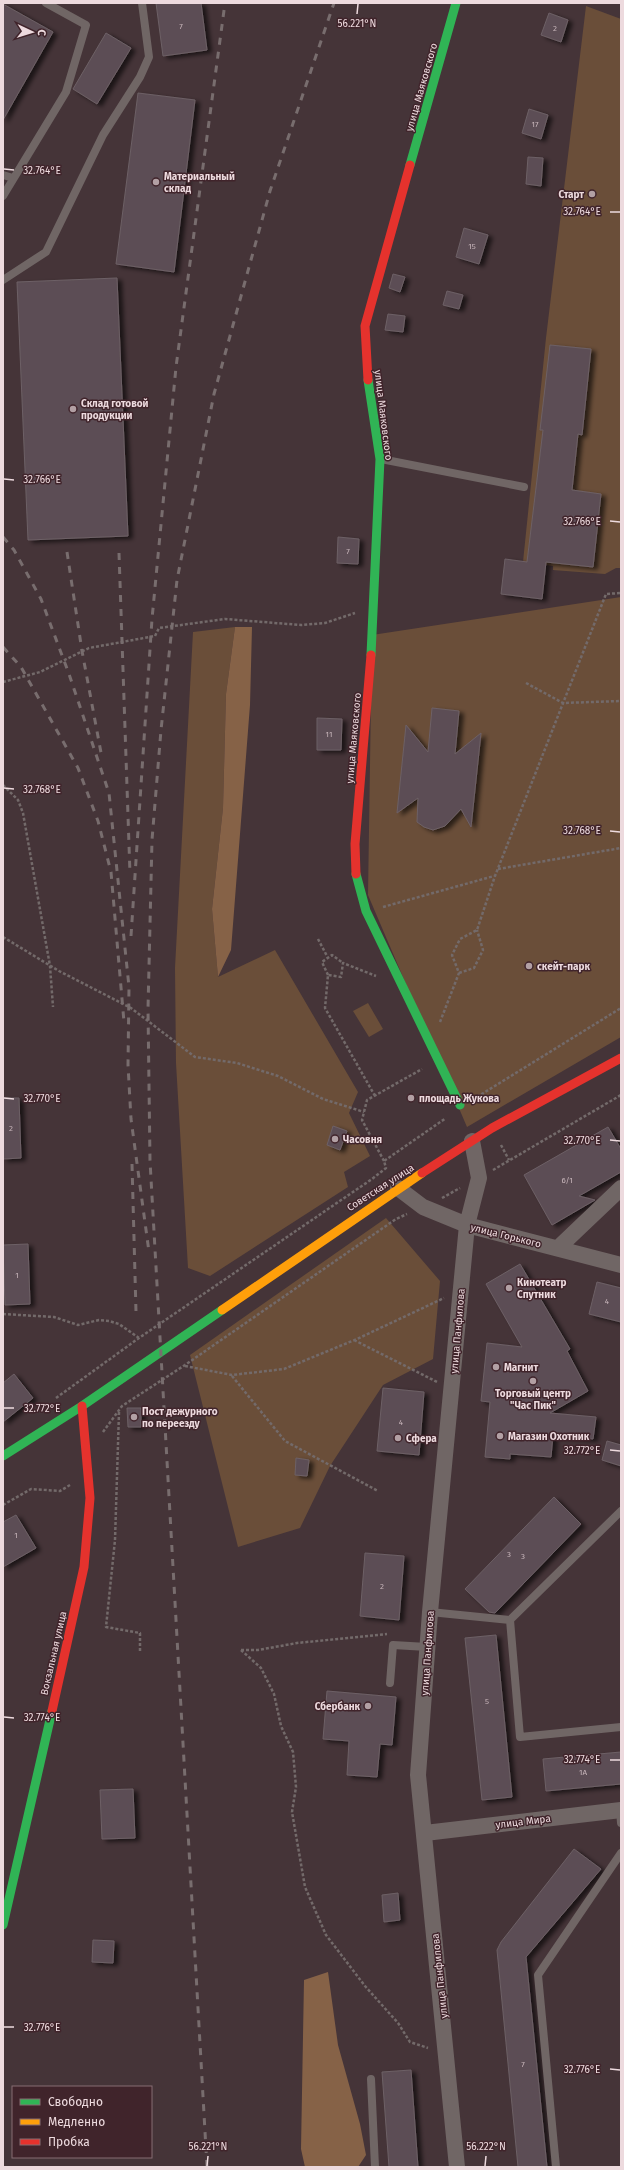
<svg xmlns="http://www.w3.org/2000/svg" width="624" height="2170" font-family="'Fira Sans',sans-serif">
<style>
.green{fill:#6a4e39}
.forest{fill:#866247}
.building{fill:#5c4e54;stroke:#6d6066;filter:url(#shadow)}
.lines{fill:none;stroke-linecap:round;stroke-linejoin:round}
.path{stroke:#736a6a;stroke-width:2.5;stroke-dasharray:3 2;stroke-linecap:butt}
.lane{stroke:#706665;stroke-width:8}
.street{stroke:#706665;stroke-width:16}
.fast{stroke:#30b455;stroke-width:9}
.slow{stroke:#ff9f0a;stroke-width:9}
.jam{stroke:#e5322d;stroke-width:9}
.rail{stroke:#786d6e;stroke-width:3;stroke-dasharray:7 7;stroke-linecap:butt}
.ticks{fill:none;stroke:#eddade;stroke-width:1.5}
.poi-dot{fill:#b2a0a4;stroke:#40242b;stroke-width:1.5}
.labels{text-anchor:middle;stroke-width:3;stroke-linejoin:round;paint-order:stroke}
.number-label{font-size:8px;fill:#c9b7bc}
.street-label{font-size:10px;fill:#eddade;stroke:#40242b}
.poi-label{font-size:10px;font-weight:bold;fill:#eddade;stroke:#40242b;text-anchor:start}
.ticks-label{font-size:10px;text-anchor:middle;fill:#eddade;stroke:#40242b;stroke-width:3;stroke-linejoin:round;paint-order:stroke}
</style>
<defs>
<filter id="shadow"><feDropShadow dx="4.5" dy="2.5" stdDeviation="2" flood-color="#0009"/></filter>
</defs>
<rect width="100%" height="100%" fill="#453438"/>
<!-- green -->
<path class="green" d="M 586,6 L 621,19 L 621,568 L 616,568 L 605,574 L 553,570 L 553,566 L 523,562 L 546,338 Z
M 621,597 L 621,1037 L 467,1127 L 368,895 L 372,635 Z
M 235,627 L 226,694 L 223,808 L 212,909 L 218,977 L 275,950 L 358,1092 L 349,1113 L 370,1156 L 344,1172 L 348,1187 L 210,1276 L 188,1268 L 176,1063 L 175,968 L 193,632 Z
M 368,1003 L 383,1029 L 369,1037 L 353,1011 Z
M 386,1218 L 440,1281 L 433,1359 L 383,1385 L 330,1466 L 300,1528 L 238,1547 L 190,1355 Z"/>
<!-- forest -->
<path class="forest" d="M 235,627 L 252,627 L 250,705 L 231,950 L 218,977 L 212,909 L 223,808 L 226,694 Z
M 328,1972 L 338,2045 L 360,2124 L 366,2155 L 358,2167 L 305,2167 L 301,2149 L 304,1980 Z"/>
<!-- building -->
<path class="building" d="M 156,3 L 201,3 L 207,50 L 163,56 Z
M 3,4 L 53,32 L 3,120 Z
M 549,13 L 568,20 L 561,42 L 541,35 Z
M 106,33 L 131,48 L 97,104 L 73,89 Z
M 138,93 L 195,100 L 174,272 L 116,264 Z
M 529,109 L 548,115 L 541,139 L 522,133 Z
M 528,157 L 543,158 L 541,186 L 526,184 Z
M 464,228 L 488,235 L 479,264 L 456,257 Z
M 393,274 L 405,277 L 400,292 L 389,288 Z
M 117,278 L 128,536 L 28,540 L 17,282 Z
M 447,291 L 463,295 L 459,309 L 443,305 Z
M 388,314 L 405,316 L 403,332 L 385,330 Z
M 550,345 L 591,349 L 582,435 L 578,434 L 572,490 L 601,494 L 593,567 L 546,562 L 542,599 L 501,594 L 505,559 L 527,562 L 543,430 L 540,430 Z
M 338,537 L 359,539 L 358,564 L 337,563 Z
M 432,708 L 459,711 L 455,754 L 481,733 L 471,827 L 461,809 L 445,826 L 433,830 L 424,827 L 417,822 L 418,798 L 397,813 L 406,725 L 428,752 Z
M 317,718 L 342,719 L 341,750 L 317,750 Z
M 3,1098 L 19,1098 L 21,1158 L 3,1159 Z
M 333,1126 L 347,1131 L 340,1150 L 327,1145 Z
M 608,1127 L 621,1149 L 621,1172 L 579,1196 L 595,1200 L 552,1225 L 524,1175 Z
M 28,1244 L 30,1304 L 5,1305 L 3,1245 Z
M 520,1264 L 570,1349 L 567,1351 L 588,1391 L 550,1413 L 596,1417 L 593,1439 L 553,1435 L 551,1457 L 510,1454 L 510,1459 L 485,1457 L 490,1402 L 481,1401 L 487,1343 L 522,1347 L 486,1284 Z
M 597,1282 L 621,1288 L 621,1322 L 589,1314 Z
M 14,1374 L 33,1398 L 3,1422 L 3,1383 Z
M 383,1388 L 424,1392 L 419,1455 L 377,1451 Z
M 127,1408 L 141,1408 L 141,1427 L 128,1427 Z
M 607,1441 L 621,1445 L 621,1466 L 602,1460 Z
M 296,1458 L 309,1460 L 307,1476 L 295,1475 Z
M 554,1497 L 581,1524 L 495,1613 L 489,1612 L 465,1589 Z
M 16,1515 L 36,1548 L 3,1567 L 3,1522 Z
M 365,1553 L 404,1556 L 399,1620 L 360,1616 Z
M 496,1635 L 512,1797 L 482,1800 L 465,1638 Z
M 327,1691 L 396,1697 L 392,1745 L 380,1744 L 377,1777 L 347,1775 L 349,1741 L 323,1739 Z
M 621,1752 L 621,1784 L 546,1791 L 543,1759 Z
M 133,1789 L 135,1838 L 102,1839 L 100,1790 Z
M 574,1849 L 601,1869 L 526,1957 L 547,2167 L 518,2167 L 497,1950 L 501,1942 Z
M 398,1893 L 400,1920 L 384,1922 L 382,1895 Z
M 93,1940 L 114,1941 L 113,1963 L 92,1962 Z
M 411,2070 L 418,2167 L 389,2167 L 382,2072 Z"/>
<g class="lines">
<!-- path -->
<path class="path" d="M 3,682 L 40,672 L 89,648 L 155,636 L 159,628 L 225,619 L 301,625 L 325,623 L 355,613
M 526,683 L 563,703 L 621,701
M 3,785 L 18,800 L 23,813 L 50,966 L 53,1007
M 498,869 L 621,848
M 383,907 L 494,876
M 3,937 L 59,971 L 131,1008 L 195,1057 L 237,1063 L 278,1076 L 323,1099 L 364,1112
M 318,939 L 328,958
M 459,973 L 474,968 L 483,950 L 477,930
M 328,975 L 322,962 L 332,955 L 343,963
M 440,1022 L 459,973 L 452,955 L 460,939 L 477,930 L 495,876 L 606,594 L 621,593
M 375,1096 L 325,1008 L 328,975 L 341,977 L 343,963 L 376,976
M 477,1097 L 621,1008
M 501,1145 L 509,1160
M 384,1161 L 362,1120 L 367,1100 L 422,1069
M 493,1170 L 621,1095
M 442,1198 L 460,1188
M 3,1314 L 54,1317 L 78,1325 L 99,1320 L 109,1321 L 119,1324 L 139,1338
M 354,1340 L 437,1382
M 185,1366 L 232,1375 L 284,1369 L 357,1339 L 444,1298
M 232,1376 L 285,1441 L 378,1491
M 56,1398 L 139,1338 L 372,1179 L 386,1168 L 384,1161 L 446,1118
M 119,1412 L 115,1540 L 106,1627 L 140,1633 L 140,1651
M 103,1432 L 122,1406 L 185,1365 L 396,1219 L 407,1214
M 3,1505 L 31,1489 L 60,1491 L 70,1485
M 241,1650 L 261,1668 L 274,1694 L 281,1726 L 293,1752 L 296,1787 L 292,1812 L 305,1887 L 326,1935 L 365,1986 L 398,2023 L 410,2042 L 428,2048
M 241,1650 L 258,1650 L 297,1643 L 387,1634"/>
<!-- lane -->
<path class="lane" d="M 3,175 L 13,178
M 3,196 L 66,92 L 86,25 L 46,3
M 3,280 L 46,252 L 103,135 L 140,77 L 149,57 L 142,3
M 381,459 L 524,487
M 430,1612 L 510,1620 L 520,1737 L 621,1727
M 510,1620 L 621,1511
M 390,1683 L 393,1645 L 427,1647
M 620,1810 L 621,1823
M 371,2079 L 375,2167
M 556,2167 L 538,1975 L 621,1853"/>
<!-- street -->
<path class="street" d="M 398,1188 L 423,1207 L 467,1225 L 621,1265
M 558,1248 L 621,1188
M 425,1833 L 621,1810
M 457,2167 L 418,1775 L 430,1612 L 467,1225 L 479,1178 L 472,1141"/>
<!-- fast -->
<path class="fast" d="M 410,165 L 456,3
M 368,380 L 380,459 L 371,655
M 356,874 L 366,911 L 460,1105
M 3,1456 L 82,1406 L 222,1310
M 3,1925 L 52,1711"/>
<!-- slow -->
<path class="slow" d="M 222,1310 L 422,1173"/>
<!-- jam -->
<path class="jam" d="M 368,380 L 365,326 L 410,165
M 356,874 L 355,844 L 371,655
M 422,1173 L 492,1128 L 621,1058
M 52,1711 L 84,1567 L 90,1498 L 82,1406"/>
<!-- rail -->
<path class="rail" d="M 3,537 L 14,550 L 41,599 L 69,674 L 109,793 L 129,987 L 128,1065 L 131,1119 L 149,1252
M 67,552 L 82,651 L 102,758
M 119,553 L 130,874
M 3,647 L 21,667 L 78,768 L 98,821 L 111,872 L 124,1022
M 131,936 L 152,619 L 176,367 L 225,3
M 132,1164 L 136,1312
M 207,2167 L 150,1161 L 148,1009 L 152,840 L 161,730 L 177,580 L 214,394 L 270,191 L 334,3"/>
</g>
<!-- ticks -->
<path class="ticks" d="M 357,14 L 358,4M 4,169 L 14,170M 610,212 L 620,212M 4,479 L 14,480M 610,521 L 620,522M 4,788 L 14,789M 610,831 L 620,832M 4,1098 L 14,1099M 610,1140 L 620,1141M 4,1408 L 14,1408M 610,1450 L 620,1451M 4,1717 L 14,1718M 610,1760 L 620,1760M 4,2027 L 14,2027M 610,2069 L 620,2070M 207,2166 L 208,2156M 485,2166 L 486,2156"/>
<!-- markers -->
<g class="poi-dot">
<circle cx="156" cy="182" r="4"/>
<circle cx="592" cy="194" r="4"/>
<circle cx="73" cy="409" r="4"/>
<circle cx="529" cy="966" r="4"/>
<circle cx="411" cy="1098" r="4"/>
<circle cx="335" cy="1139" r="4"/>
<circle cx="509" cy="1288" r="4"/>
<circle cx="496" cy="1367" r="4"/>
<circle cx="533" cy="1381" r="4"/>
<circle cx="134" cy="1417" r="4"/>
<circle cx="500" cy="1436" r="4"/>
<circle cx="398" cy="1438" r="4"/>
<circle cx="368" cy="1706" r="4"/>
</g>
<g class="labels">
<!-- number labels -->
<g class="number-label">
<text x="181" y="29">7</text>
<text x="555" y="31">2</text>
<text x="535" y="127">17</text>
<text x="472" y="249">15</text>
<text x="348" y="554">7</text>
<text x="329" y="737">11</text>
<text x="11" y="1131">2</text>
<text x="567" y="1183">6/1</text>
<text x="17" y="1278">1</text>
<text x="607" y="1304">4</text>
<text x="401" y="1425">4</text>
<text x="16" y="1538">1</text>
<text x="509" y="1557">3</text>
<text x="523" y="1559">3</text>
<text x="382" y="1589">2</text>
<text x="487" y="1704">5</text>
<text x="583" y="1775">1А</text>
<text x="523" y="2067">7</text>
</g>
<!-- street labels -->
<g class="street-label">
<text transform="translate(421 87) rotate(-74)" y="4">улица Маяковского</text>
<text transform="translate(384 415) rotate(83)" y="4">улица Маяковского</text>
<text transform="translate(353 738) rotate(-85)" y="4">улица Маяковского</text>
<text transform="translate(380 1187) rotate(-33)" y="4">Советская улица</text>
<text transform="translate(506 1235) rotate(14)" y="4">улица Горького</text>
<text transform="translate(457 1331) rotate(-85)" y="4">улица Панфилова</text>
<text transform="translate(53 1653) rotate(-77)" y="4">Вокзальная улица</text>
<text transform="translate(427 1653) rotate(-86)" y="4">улица Панфилова</text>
<text transform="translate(523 1821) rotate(-7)" y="4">улица Мира</text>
<text transform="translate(439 1976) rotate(-96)" y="4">улица Панфилова</text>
</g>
<!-- poi labels -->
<g class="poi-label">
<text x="164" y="180">Материальный<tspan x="164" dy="12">склад</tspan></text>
<text x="584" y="198" text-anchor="end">Старт</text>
<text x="81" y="407">Склад готовой<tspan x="81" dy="12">продукции</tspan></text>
<text x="537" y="970">скейт-парк</text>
<text x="419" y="1102">площадь Жукова</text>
<text x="343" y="1143">Часовня</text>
<text x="517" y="1286">Кинотеатр<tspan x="517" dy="12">Спутник</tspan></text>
<text x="504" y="1371">Магнит</text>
<text x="533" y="1397" text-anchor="middle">Торговый центр<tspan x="533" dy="12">"Час Пик"</tspan></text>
<text x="142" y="1415">Пост дежурного<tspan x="142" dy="12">по переезду</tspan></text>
<text x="508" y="1440">Магазин Охотник</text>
<text x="406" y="1442">Сфера</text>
<text x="360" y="1710" text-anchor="end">Сбербанк</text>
</g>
</g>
<g class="ticks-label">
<text x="357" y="27">56.221°N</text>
<text x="42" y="174">32.764°E</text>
<text x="582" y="215">32.764°E</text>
<text x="42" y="483">32.766°E</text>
<text x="582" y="525">32.766°E</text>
<text x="42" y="793">32.768°E</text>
<text x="582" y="834">32.768°E</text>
<text x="42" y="1102">32.770°E</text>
<text x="582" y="1144">32.770°E</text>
<text x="42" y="1412">32.772°E</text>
<text x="582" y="1454">32.772°E</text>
<text x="42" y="1721">32.774°E</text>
<text x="582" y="1763">32.774°E</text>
<text x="42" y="2031">32.776°E</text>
<text x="582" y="2073">32.776°E</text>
<text x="208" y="2150">56.221°N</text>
<text x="486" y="2150">56.222°N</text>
</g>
<!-- border -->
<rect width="624" height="2170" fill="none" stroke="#eddade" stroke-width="8"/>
<!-- legend -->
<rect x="12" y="2086" width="140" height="72" fill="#40242b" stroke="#856d73"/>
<rect x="20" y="2099" width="20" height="6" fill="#30b455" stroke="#856d73"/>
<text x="48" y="2106" font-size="12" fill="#eddade">Свободно</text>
<rect x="20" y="2119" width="20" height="6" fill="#ff9f0a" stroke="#856d73"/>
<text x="48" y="2126" font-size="12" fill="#eddade">Медленно</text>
<rect x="20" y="2139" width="20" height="6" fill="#e5322d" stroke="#856d73"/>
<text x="48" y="2146" font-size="12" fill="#eddade">Пробка</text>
<!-- north arrow -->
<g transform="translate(32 32) rotate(94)" stroke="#40242b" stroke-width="3" paint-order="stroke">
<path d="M0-3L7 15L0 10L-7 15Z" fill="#eddade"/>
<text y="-6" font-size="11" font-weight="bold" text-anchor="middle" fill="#eddade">С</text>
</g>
</svg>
